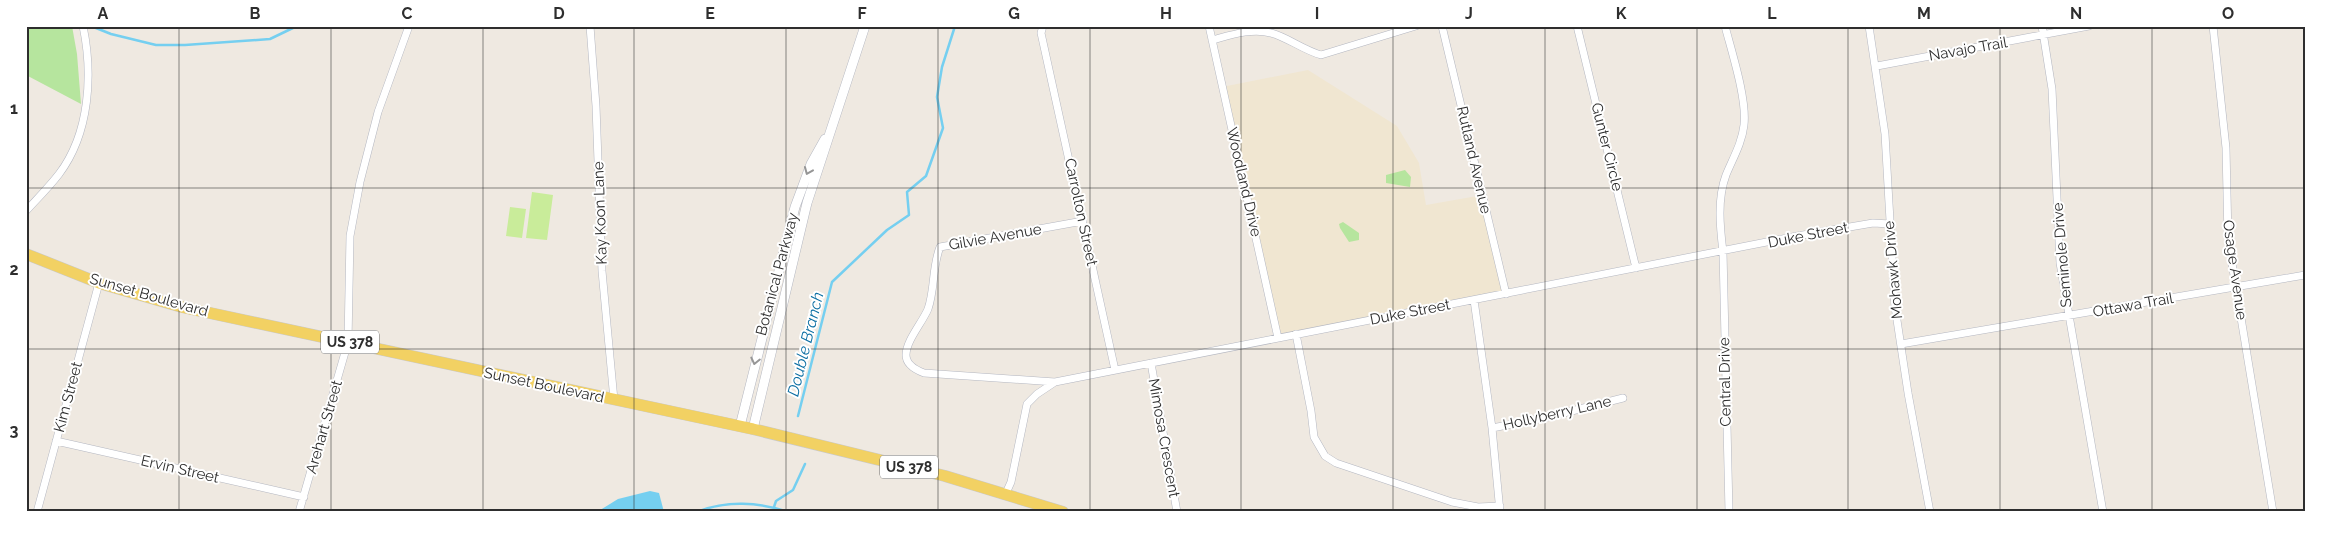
<svg xmlns="http://www.w3.org/2000/svg" width="2331" height="538" font-family="Raleway,sans-serif">
<style>
.education{fill:#f0e6d1}
.green{fill:#b6e59e}
.pitch{fill:#c9ec9a}
.water{fill:#75cff0}
.lines{fill:none;stroke-linecap:round;stroke-linejoin:round}
.stream{stroke:#75cff0;stroke-width:2.5}
.minor-casing{stroke:#b4b7c1;stroke-width:8}
.tertiary-casing{stroke:#b4b7c1;stroke-width:10}
.primary-casing{stroke:#c9c9c9;stroke-width:12}
.minor{stroke:#fff;stroke-width:7}
.tertiary{stroke:#fff;stroke-width:9}
.primary{stroke:#f2d163;stroke-width:11}
.oneway{stroke:#969696}
.grid{fill:none;stroke:#2e2e2e;stroke-width:1;stroke-opacity:0.55}
.labels{text-anchor:middle;stroke-width:4;stroke-linejoin:round;paint-order:stroke}
.shield{fill:#fff;stroke:#6d6d6d;stroke-width:1}
.shield-label{font-size:14px;font-weight:bold;fill:#2e2e2e}
.street-label{font-size:15px;fill:#2e2e2e;stroke:#fff}
.water-label{font-size:16px;font-style:italic;fill:#0d6fa3;stroke:#fff}
.neatline{fill:none;stroke:#2e2e2e;stroke-width:2}
.grid-label{font-size:16px;text-anchor:middle;font-weight:bold;fill:#2e2e2e}
</style>
<rect width="100%" height="100%" fill="#efe9e1"/>
<!-- education -->
<path class="education" d="M 1308,70 L 1397,126 L 1419,163 L 1426,205 L 1483,195 L 1506,294 L 1278,338 L 1222,87 Z"/>
<!-- green -->
<path class="green" d="M 26,26 L 72,26 L 77,54 L 81,104 L 26,75 Z
M 1405,170 L 1411,177 L 1410,187 L 1386,183 L 1386,175 Z
M 1343,222 L 1359,233 L 1359,240 L 1349,242 L 1340,228 L 1339,224 Z"/>
<!-- pitch -->
<path class="pitch" d="M 532,192 L 553,195 L 547,240 L 526,238 Z
M 510,207 L 526,209 L 522,238 L 506,236 Z"/>
<!-- water -->
<path class="water" d="M 650,491 L 659,493 L 664,512 L 597,512 L 618,499 Z"/>
<g class="lines">
<!-- stream -->
<path class="stream" d="M 91,26 L 111,34 L 156,45 L 185,45 L 270,39 L 297,26
M 798,416 L 832,282 L 887,230 L 909,215 L 907,192 L 926,176 L 943,128 L 937,97 L 942,67 L 955,26
M 774,507 L 776,501 L 793,490 L 805,464
M 697,512 C 726,500 759,502 788,512"/>
<defs>
<path id="minor" d="M 590,26 L 596,106 L 602,271 L 614,400
M 1043,26 L 1041,33 L 1115,370
M 1209,26 L 1278,338
M 1442,26 L 1506,294
M 1577,26 L 1636,268
M 1725,26 C 1732,53 1747,99 1744,125 C 1742,143 1733,158 1726,175 C 1717,199 1720,227 1723,252 L 1729,512
M 1869,26 L 1885,134 L 1895,307 L 1908,393 L 1930,512
M 2042,26 L 2052,89 L 2060,263 L 2103,512
M 2213,26 L 2226,148 L 2228,239 L 2273,512
M 1212,40 C 1231,35 1251,28 1271,33 C 1287,37 1303,50 1321,55 L 1416,26
M 1877,66 L 2089,26
M 26,211 C 37,199 49,187 59,174 C 90,133 93,74 83,26
M 1474,300 L 1492,428 L 1500,512
M 1296,334 L 1311,411 L 1314,437 L 1325,456 L 1336,463 L 1452,502 L 1478,507 L 1500,506
M 1901,344 L 2305,275
M 1151,363 L 1177,512
M 1055,382 L 924,373 C 916,370 906,365 906,355 C 906,341 922,323 928,309 C 935,289 932,267 940,247 L 1083,221
M 1492,428 L 1544,418 L 1623,398
M 56,441 L 304,497
M 1006,493 L 1011,482 L 1027,404 L 1037,394 L 1055,382 L 1797,236 L 1873,223 L 1890,224
M 37,512 L 99,283
M 299,512 L 348,342 L 350,236 L 360,182 L 378,112 L 409,26"/>
<path id="tertiary" d="M 740,426 L 795,207 L 811,164 L 825,139
M 753,429 L 807,203 L 865,26"/>
<path id="primary" d="M 26,254 L 99,283 L 182,307 L 753,429 L 945,476 L 1063,512"/>
</defs>
<!-- minor casing -->
<use href="#minor" class="minor-casing"/>
<!-- tertiary casing -->
<use href="#tertiary" class="tertiary-casing"/>
<!-- primary casing -->
<use href="#primary" class="primary-casing"/>
<!-- minor -->
<use href="#minor" class="minor"/>
<!-- tertiary -->
<use href="#tertiary" class="tertiary"/>
<!-- primary -->
<use href="#primary" class="primary"/>
</g>
<!-- one-way arrows -->
<defs><path id="oneway-chevron" d="M-2-3.5L2.5 0L-2 3.5" fill="none" stroke-width="1.6" stroke-linecap="round" stroke-linejoin="round" transform="scale(1.25)"/></defs>
<g class="oneway">
<use href="#oneway-chevron" transform="translate(808 171) rotate(113)"/>
<use href="#oneway-chevron" transform="translate(755 361) rotate(103)"/>
</g>
<!-- grid -->
<path class="grid" d="M 179,26 L 179,512M 331,26 L 331,512M 483,26 L 483,512M 634,26 L 634,512M 786,26 L 786,512M 938,26 L 938,512M 1090,26 L 1090,512M 1241,26 L 1241,512M 1393,26 L 1393,512M 1545,26 L 1545,512M 1697,26 L 1697,512M 1848,26 L 1848,512M 2000,26 L 2000,512M 2152,26 L 2152,512M 26,188 L 2305,188M 26,349 L 2305,349"/>
<g class="labels">
<!-- shield labels -->
<g class="shield">
<rect x="321" y="330.5" width="58" height="23" rx="4"/>
<rect x="880" y="455.5" width="58" height="23" rx="4"/>
</g>
<g class="shield-label">
<text x="350" y="347">US 378</text>
<text x="909" y="472">US 378</text>
</g>
<!-- street labels -->
<g class="street-label">
<text transform="translate(1968 49) rotate(-10)" y="5">Navajo Trail</text>
<text transform="translate(1607 147) rotate(76)" y="5">Gunter Circle</text>
<text transform="translate(1474 160) rotate(77)" y="5">Rutland Avenue</text>
<text transform="translate(1244 182) rotate(77)" y="5">Woodland Drive</text>
<text transform="translate(1081 212) rotate(78)" y="5">Carrolton Street</text>
<text transform="translate(600 213) rotate(-92)" y="5">Kay Koon Lane</text>
<text transform="translate(1808 235) rotate(-11)" y="5">Duke Street</text>
<text transform="translate(995 237) rotate(-10)" y="5">Gilvie Avenue</text>
<text transform="translate(2062 255) rotate(-95)" y="5">Seminole Drive</text>
<text transform="translate(1893 270) rotate(-95)" y="5">Mohawk Drive</text>
<text transform="translate(2235 270) rotate(82)" y="5">Osage Avenue</text>
<text transform="translate(777 274) rotate(-75)" y="5">Botanical Parkway</text>
<text transform="translate(149 295) rotate(16)" y="5">Sunset Boulevard</text>
<text transform="translate(2133 305) rotate(-10)" y="5">Ottawa Trail</text>
<text transform="translate(1410 312) rotate(-11)" y="5">Duke Street</text>
<text transform="translate(1725 382) rotate(-91)" y="5">Central Drive</text>
<text transform="translate(544 385) rotate(12)" y="5">Sunset Boulevard</text>
<text transform="translate(68 397) rotate(-75)" y="5">Kim Street</text>
<text transform="translate(1557 413) rotate(-13)" y="5">Hollyberry Lane</text>
<text transform="translate(324 427) rotate(-74)" y="5">Arehart Street</text>
<text transform="translate(1164 438) rotate(80)" y="5">Mimosa Crescent</text>
<text transform="translate(180 469) rotate(13)" y="5">Ervin Street</text>
</g>
<!-- water labels -->
<g class="water-label">
<text transform="translate(805 344) rotate(-76)" y="6">Double Branch</text>
</g>
</g>
<!-- border -->
<rect width="2331" height="538" fill="none" stroke="#ffffff" stroke-width="55"/>
<rect x="28" y="28" width="2276" height="482" class="neatline"/>
<g class="grid-label">
<text x="103" y="19">A</text>
<text x="255" y="19">B</text>
<text x="407" y="19">C</text>
<text x="559" y="19">D</text>
<text x="710" y="19">E</text>
<text x="862" y="19">F</text>
<text x="1014" y="19">G</text>
<text x="1166" y="19">H</text>
<text x="1317" y="19">I</text>
<text x="1469" y="19">J</text>
<text x="1621" y="19">K</text>
<text x="1772" y="19">L</text>
<text x="1924" y="19">M</text>
<text x="2076" y="19">N</text>
<text x="2228" y="19">O</text>
<text x="14" y="114">1</text>
<text x="14" y="275">2</text>
<text x="14" y="436">3</text>
</g>
</svg>
